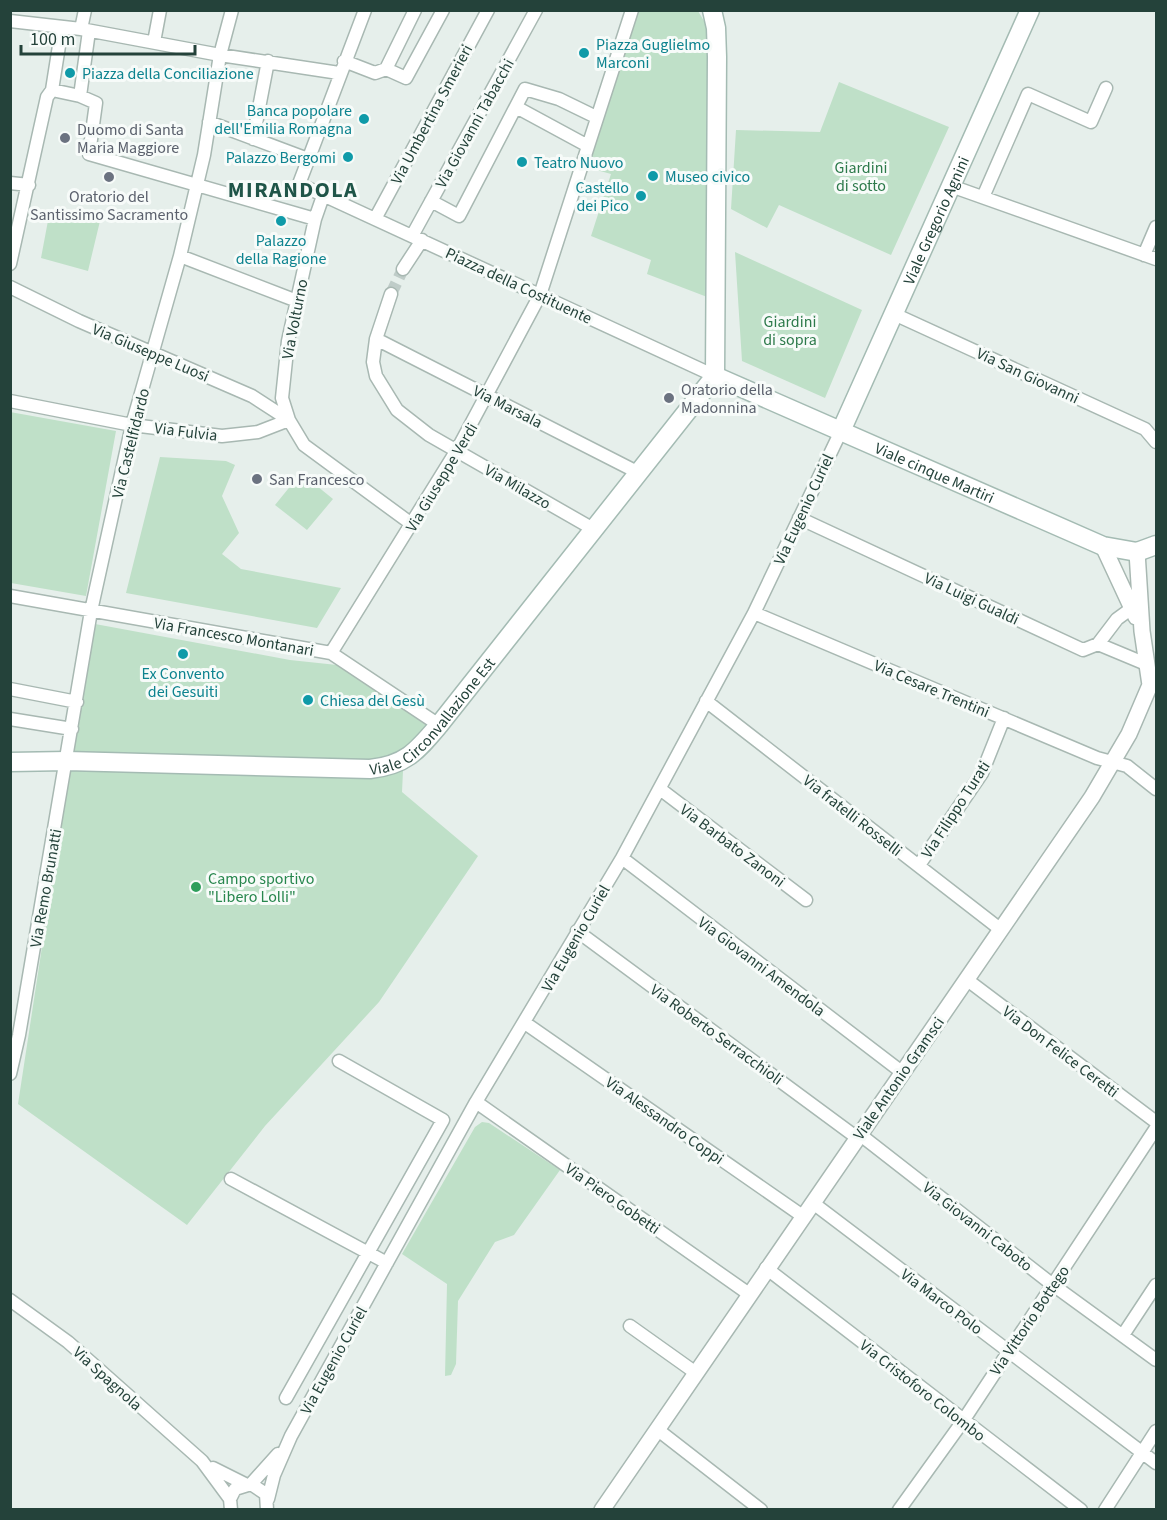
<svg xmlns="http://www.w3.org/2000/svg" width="1167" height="1520" font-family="'Source Sans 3',sans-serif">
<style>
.green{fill:#bfe0c8}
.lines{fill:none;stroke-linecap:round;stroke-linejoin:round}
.minor-tunnel{stroke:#bfccc8;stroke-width:12;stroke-dasharray:12 6;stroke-linecap:butt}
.minor-casing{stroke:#a8b8b2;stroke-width:15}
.tertiary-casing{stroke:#a8b8b2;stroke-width:18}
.secondary-casing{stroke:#a4bbb3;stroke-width:21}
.minor{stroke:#fff;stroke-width:12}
.tertiary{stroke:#fff;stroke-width:15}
.secondary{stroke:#fff;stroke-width:18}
.culture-dot{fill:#0f9aa8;stroke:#f7fbf9;stroke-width:2}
.worship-dot{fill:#6b7280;stroke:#f7fbf9;stroke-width:2}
.leisure-dot{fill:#2e9e5b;stroke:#f7fbf9;stroke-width:2}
.labels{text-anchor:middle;stroke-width:6;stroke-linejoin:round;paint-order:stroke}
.culture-label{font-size:16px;fill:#0d838f;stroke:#f7fbf9;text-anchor:start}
.street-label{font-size:16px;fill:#24423a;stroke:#f7fbf9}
.worship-label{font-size:16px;fill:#5b616d;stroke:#f7fbf9;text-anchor:start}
.park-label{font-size:16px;fill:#2d7a4b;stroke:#f7fbf9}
.leisure-label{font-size:16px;fill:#27864d;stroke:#f7fbf9;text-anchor:start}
.district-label{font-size:22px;font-weight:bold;letter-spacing:1.5px;fill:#1f5548;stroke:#f7fbf9}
</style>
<rect width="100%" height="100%" fill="#e6efeb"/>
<!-- green -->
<path class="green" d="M 632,11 L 698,11 L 710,31 L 715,300 L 647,274 L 651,260 L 591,236 L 611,174 L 582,166 Z
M 839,82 L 949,127 L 891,255 L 779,205 L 767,228 L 731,209 L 736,130 L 820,132 Z
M 50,210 L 100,221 L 88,271 L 41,258 Z
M 735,252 L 862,310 L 825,398 L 742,361 Z
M 10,412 L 116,431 L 86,596 L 11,583 Z
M 160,457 L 226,461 L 235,465 L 222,496 L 239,533 L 222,554 L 241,569 L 341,588 L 317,628 L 126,593 Z
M 301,473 L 333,499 L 307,530 L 275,505 Z
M 95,624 L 290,660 L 337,665 L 439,725 L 392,767 L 67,761 Z
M 70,764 L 403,771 L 402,792 L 478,856 L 379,1002 L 265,1126 L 187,1225 L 18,1104 Z
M 482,1122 L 489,1123 L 560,1170 L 514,1235 L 495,1242 L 458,1301 L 456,1364 L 451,1375 L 445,1376 L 447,1284 L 402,1254 L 475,1127 Z"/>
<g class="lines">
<!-- minor-tunnel -->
<path class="minor-tunnel" d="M 391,294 L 403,269"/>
<defs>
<path id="minor" d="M 365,10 L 299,184 L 715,376
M 415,10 L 386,69 L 406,78 L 443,10
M 10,21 L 81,29 L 220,55 L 339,73
M 62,27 L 52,90 L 80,96 L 89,31
M 81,29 L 85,10
M 154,42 L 160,10
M 344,61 L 375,73 L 386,69
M 80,96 L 96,103 L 89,154 L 315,219
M 516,107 L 588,146
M 209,122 L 308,159
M 253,139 L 268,61
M 10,183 L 29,185
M 951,186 L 1156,259
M 323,196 L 315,219 L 288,341 L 282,398 L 289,420 L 304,445 L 413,525
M 983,197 L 1028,94 L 1091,122 L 1106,88
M 431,201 L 459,216 L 525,89 L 559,99 L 596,117
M 375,219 L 488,10
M 412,236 L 536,10
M 1144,255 L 1156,227
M 180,256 L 297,301
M 10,264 L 47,97 L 52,90
M 403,269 L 422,240
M 10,287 L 79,321 L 252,396 L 289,420
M 391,294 L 376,339 L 373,362 L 376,376 L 397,410 L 429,435 L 595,530
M 894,314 L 1145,429 L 1156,442
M 376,339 L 639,473
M 10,401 L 132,425 L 222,436 L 258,432 L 289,420
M 799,518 L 1083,650 L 1098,644 L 1146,664
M 10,596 L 331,653 L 439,725
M 754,613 L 1097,758 L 1127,766 L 1156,789
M 1098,644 L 1117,619 L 1132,608
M 331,653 L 457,450 L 540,295 L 632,10
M 10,689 L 77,702
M 706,701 L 1000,929
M 10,719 L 72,729
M 660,789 L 806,900
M 622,858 L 903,1073
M 919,865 L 982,773 L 1004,718
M 577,931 L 856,1137
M 966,979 L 1156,1122
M 525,1023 L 804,1217
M 10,1074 L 19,1035 L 91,611 L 132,425 L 180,256 L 204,155 L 220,55 L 232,10
M 476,1102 L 749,1294
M 858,1133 L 1053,1285 L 1156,1360
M 231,1179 L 387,1263
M 813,1203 L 1156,1463
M 766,1268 L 1081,1510
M 10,1300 L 68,1342 L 202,1461 L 230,1499
M 630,1326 L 696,1373
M 1123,1335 L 1156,1285
M 286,1398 L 443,1120 L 339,1061
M 658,1430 L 761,1510
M 213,1468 L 245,1484
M 251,1484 L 278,1454
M 268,1499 L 274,1475 L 291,1436 L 476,1102 L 622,858 L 754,613 L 841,431
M 231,1510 L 230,1499 L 235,1489 L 251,1484 L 266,1494 L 267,1510
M 899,1510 L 963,1421 L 1156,1128
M 1105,1510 L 1156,1431"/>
<path id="tertiary" d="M 1103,546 L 1136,617
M 602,1510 L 1092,797 L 1129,734 L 1150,685 L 1142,631 L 1137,552"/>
<g id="secondary">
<path d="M 712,10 L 716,28 L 717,57 L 715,376"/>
<path id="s1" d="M 715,376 L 1103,546 L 1137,552 L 1156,545"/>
<path id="s2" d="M 841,431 L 1030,10"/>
<path id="s3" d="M 10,762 L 67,761 L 370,769 C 406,765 417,751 439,725 L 715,376"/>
</g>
</defs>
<!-- minor casing -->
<use href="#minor" class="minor-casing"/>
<!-- tertiary casing -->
<use href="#tertiary" class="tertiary-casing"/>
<!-- secondary casing -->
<use href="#secondary" class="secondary-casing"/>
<!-- minor -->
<use href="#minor" class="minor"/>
<!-- tertiary -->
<use href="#tertiary" class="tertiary"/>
<!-- secondary -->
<use href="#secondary" class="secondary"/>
</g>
<!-- markers -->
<g class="culture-dot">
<circle cx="584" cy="53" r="6"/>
<circle cx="70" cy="73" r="6"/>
<circle cx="364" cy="119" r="6"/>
<circle cx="348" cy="157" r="6"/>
<circle cx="522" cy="162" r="6"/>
<circle cx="653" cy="176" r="6"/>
<circle cx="641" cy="196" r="6"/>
<circle cx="281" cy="221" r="6"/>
<circle cx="183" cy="654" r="6"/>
<circle cx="308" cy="700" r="6"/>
</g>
<g class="worship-dot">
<circle cx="65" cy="138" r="6"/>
<circle cx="109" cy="177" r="6"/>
<circle cx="669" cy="398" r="6"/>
<circle cx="257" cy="479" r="6"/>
</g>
<circle class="leisure-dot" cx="196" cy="887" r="6"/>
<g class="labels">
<!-- culture labels -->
<g class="culture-label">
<text x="596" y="50">Piazza Guglielmo<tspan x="596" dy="18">Marconi</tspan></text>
<text x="82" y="79">Piazza della Conciliazione</text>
<text x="352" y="116" text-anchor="end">Banca popolare<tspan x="352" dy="18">dell'Emilia Romagna</tspan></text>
<text x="336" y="163" text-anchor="end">Palazzo Bergomi</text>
<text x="534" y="168">Teatro Nuovo</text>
<text x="665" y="182">Museo civico</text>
<text x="629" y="193" text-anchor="end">Castello<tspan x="629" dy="18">dei Pico</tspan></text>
<text x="281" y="246" text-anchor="middle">Palazzo<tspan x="281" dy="18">della Ragione</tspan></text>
<text x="183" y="679" text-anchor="middle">Ex Convento<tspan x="183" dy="18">dei Gesuiti</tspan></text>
<text x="320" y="706">Chiesa del Gesù</text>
</g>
<!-- street labels -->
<g class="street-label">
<text transform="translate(431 114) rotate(-62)" y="6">Via Umbertina Smerieri</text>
<text transform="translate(474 123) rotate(-61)" y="6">Via Giovanni Tabacchi</text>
<text dy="6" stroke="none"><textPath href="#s2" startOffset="231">Viale Gregorio Agnini</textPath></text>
<text transform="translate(519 285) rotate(25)" y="6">Piazza della Costituente</text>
<text transform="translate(294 319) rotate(-79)" y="6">Via Volturno</text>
<text transform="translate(151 352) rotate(23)" y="6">Via Giuseppe Luosi</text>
<text transform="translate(1028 375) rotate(25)" y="6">Via San Giovanni</text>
<text transform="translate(508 406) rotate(27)" y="6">Via Marsala</text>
<text transform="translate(186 431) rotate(7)" y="6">Via Fulvia</text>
<text transform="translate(130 443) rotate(-76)" y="6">Via Castelfidardo</text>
<text dy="6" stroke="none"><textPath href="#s1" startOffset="240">Viale cinque Martiri</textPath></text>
<text transform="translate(441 477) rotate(-59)" y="6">Via Giuseppe Verdi</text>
<text transform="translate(518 486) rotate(30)" y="6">Via Milazzo</text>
<text transform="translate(803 509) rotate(-65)" y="6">Via Eugenio Curiel</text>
<text transform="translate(972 598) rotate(25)" y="6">Via Luigi Gualdi</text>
<text transform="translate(234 636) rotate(10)" y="6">Via Francesco Montanari</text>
<text transform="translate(932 688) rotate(23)" y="6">Via Cesare Trentini</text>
<text dy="6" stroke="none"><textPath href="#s3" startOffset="444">Viale Circonvallazione Est</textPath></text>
<text transform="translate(955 809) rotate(-57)" y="6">Via Filippo Turati</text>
<text transform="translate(853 815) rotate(38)" y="6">Via fratelli Rosselli</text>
<text transform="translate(733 845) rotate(37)" y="6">Via Barbato Zanoni</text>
<text transform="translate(45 888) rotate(-80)" y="6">Via Remo Brunatti</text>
<text transform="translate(575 938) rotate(-60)" y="6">Via Eugenio Curiel</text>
<text transform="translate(762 966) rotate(37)" y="6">Via Giovanni Amendola</text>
<text transform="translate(717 1034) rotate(36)" y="6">Via Roberto Serracchioli</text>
<text transform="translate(1061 1051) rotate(37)" y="6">Via Don Felice Ceretti</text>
<text transform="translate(898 1078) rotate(-55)" y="6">Viale Antonio Gramsci</text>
<text transform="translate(665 1120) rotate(35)" y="6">Via Alessandro Coppi</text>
<text transform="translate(613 1198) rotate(35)" y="6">Via Piero Gobetti</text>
<text transform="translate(978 1226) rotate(38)" y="6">Via Giovanni Caboto</text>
<text transform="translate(942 1301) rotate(37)" y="6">Via Marco Polo</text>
<text transform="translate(1029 1320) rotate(-56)" y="6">Via Vittorio Bottego</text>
<text transform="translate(333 1360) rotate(-61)" y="6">Via Eugenio Curiel</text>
<text transform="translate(108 1378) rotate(42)" y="6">Via Spagnola</text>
<text transform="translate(923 1390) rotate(38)" y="6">Via Cristoforo Colombo</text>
</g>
<!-- worship labels -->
<g class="worship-label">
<text x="77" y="135">Duomo di Santa<tspan x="77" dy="18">Maria Maggiore</tspan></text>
<text x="109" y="202" text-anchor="middle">Oratorio del<tspan x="109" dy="18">Santissimo Sacramento</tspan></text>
<text x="681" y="395">Oratorio della<tspan x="681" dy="18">Madonnina</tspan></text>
<text x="269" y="485">San Francesco</text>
</g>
<!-- park labels -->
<g class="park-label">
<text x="861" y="173">Giardini<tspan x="861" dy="18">di sotto</tspan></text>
<text x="790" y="327">Giardini<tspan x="790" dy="18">di sopra</tspan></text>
</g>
<!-- leisure labels -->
<g class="leisure-label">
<text x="208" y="884">Campo sportivo<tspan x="208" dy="18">"Libero Lolli"</tspan></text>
</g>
<!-- district labels -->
<g class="district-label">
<text x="293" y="197">MIRANDOLA</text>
</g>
</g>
<!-- border -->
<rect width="1167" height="1520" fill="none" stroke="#24423a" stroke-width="24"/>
<!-- scale -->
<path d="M21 45v9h174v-9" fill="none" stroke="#24423a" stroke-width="3"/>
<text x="30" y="45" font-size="18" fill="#24423a" stroke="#f7fbf9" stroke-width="4.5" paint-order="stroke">100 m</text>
</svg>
